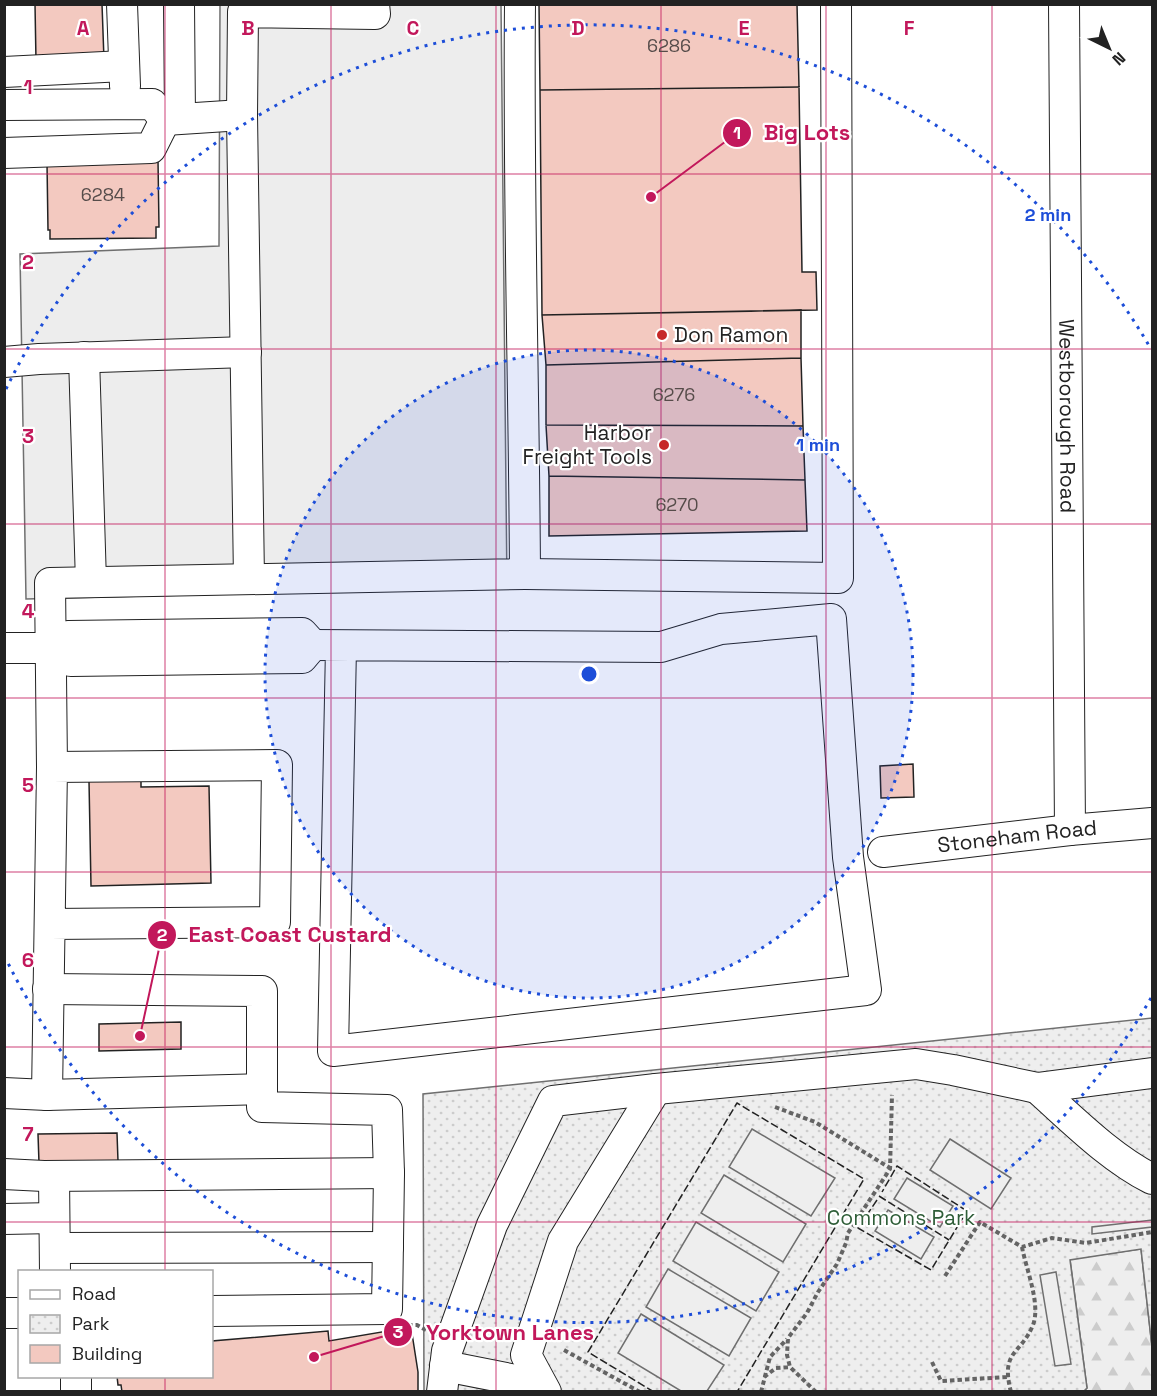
<svg xmlns="http://www.w3.org/2000/svg" width="1157" height="1396" font-family="'Space Grotesk',sans-serif">
<style>
.forest{fill:url(#forest-firs);stroke:#6f6f6f;stroke-width:1.5}
.park{fill:url(#park-dots);stroke:#6f6f6f;stroke-width:1.5}
.pitch{fill:#eee;stroke:#6f6f6f;stroke-width:1.5}
.parking{fill:#ededed;stroke:#6f6f6f;stroke-width:1.5}
.building{fill:#f3c9c0;stroke:#222;stroke-width:1.5}
.lines{fill:none;stroke-linecap:round;stroke-linejoin:round}
.minor-casing{stroke:#222;stroke-width:32}
.path{stroke:#646464;stroke-width:4;stroke-dasharray:4.5 3;stroke-linecap:butt}
.minor{stroke:#fff;stroke-width:30}
.fence{stroke:#222;stroke-width:1.5;stroke-dasharray:8 3;stroke-linecap:butt}
.grid{fill:none;stroke:#c2185b;stroke-width:1.5;stroke-opacity:0.55}
.ring{fill:none;stroke:#1d4ed8;stroke-width:3;stroke-dasharray:3 6}
.poi-dot{fill:#c62828;stroke:#fff;stroke-width:2}
.labels{text-anchor:middle;stroke-width:4.5;stroke-linejoin:round;paint-order:stroke}
.number-label{font-size:18px;fill:#564c4a}
.poi-label{font-size:21px;fill:#222;stroke:#fff;text-anchor:start}
.street-label{font-size:21px;fill:#222;stroke:#fff}
.park-label{font-size:21px;fill:#2f5e38;stroke:#fff}
.grid-label{font-size:20px;text-anchor:middle;font-weight:bold;fill:#c2185b;stroke:#fff;stroke-width:4.5;stroke-linejoin:round;paint-order:stroke}
.centre{fill:#1d4ed8;stroke:#fff;stroke-width:3}
.ring-label{font-size:18px;text-anchor:middle;font-weight:bold;fill:#1d4ed8;stroke:#fff;stroke-width:4.5;stroke-linejoin:round;paint-order:stroke}
.leader{fill:none;stroke:#c2185b;stroke-width:2}
.callout-dot{fill:#c2185b;stroke:#fff;stroke-width:2}
.mark-label{font-size:18px;text-anchor:middle;font-weight:bold;fill:#fff}
.callout-label{font-size:22px;text-anchor:middle;font-weight:bold;fill:#c2185b;stroke:#fff;stroke-width:4.5;stroke-linejoin:round;paint-order:stroke}
</style>
<defs>
<pattern id="forest-firs" width="22" height="20" patternUnits="userSpaceOnUse" patternTransform="scale(1.5)"><rect width="22" height="20" fill="#eee"/><path d="M5 1l3.5 6h-7zM16 11l3.5 6h-7z" fill="#ccc"/></pattern>
<pattern id="park-dots" width="8" height="8" patternUnits="userSpaceOnUse" patternTransform="scale(1.5)"><rect width="8" height="8" fill="#eee"/><path d="M2 2h.1M6 6h.1" fill="none" stroke="#ccc" stroke-width="1.8" stroke-linecap="round"/></pattern>
</defs>
<rect width="100%" height="100%" fill="#fff"/>
<!-- forest -->
<path class="forest" d="M 1141,1249 L 1152,1347 L 1152,1391 L 1084,1391 L 1087,1388 L 1070,1259 Z"/>
<!-- park -->
<path class="park" d="M 1152,1018 L 1152,1347 L 1141,1249 L 1070,1260 L 1087,1388 L 1084,1391 L 424,1391 L 423,1094 Z"/>
<!-- pitch -->
<path class="pitch" d="M 752,1129 L 835,1178 L 811,1216 L 729,1167 Z
M 950,1139 L 1011,1178 L 991,1209 L 930,1170 Z
M 724,1175 L 806,1224 L 783,1262 L 701,1213 Z
M 907,1178 L 953,1206 L 940,1227 L 894,1199 Z
M 888,1210 L 934,1237 L 921,1259 L 875,1231 Z
M 1152,1220 L 1152,1227 L 1092,1234 L 1092,1227 Z
M 696,1222 L 779,1272 L 756,1311 L 673,1261 Z
M 668,1269 L 751,1318 L 729,1356 L 646,1307 Z
M 1056,1272 L 1071,1364 L 1055,1366 L 1040,1275 Z
M 641,1314 L 724,1365 L 707,1391 L 681,1391 L 618,1353 Z"/>
<!-- parking -->
<path class="parking" d="M 220,5 L 501,5 L 507,587 L 26,599 L 20,254 L 219,246 Z"/>
<!-- building -->
<path class="building" d="M 35,4 L 102,4 L 104,60 L 36,61 Z
M 539,4 L 797,4 L 799,87 L 540,90 Z
M 799,87 L 802,272 L 816,272 L 817,310 L 542,315 L 540,90 Z
M 158,160 L 159,227 L 156,227 L 156,238 L 50,239 L 50,230 L 48,230 L 47,163 Z
M 801,310 L 801,358 L 546,365 L 542,315 Z
M 801,358 L 803,426 L 546,425 L 546,365 Z
M 546,425 L 803,426 L 805,480 L 549,476 Z
M 549,476 L 805,480 L 807,531 L 549,536 Z
M 913,764 L 914,797 L 881,798 L 880,766 Z
M 141,780 L 141,787 L 209,786 L 211,883 L 91,886 L 89,781 Z
M 181,1022 L 181,1049 L 99,1051 L 99,1024 Z
M 117,1133 L 118,1161 L 39,1163 L 38,1134 Z
M 411,1327 L 418,1372 L 418,1392 L 122,1392 L 121,1385 L 118,1385 L 117,1376 L 212,1376 L 212,1341 L 328,1331 L 329,1341 Z"/>
<g class="lines">
<defs>
<g id="minor">
<path d="M 122,4 L 125,86"/>
<path d="M 179,4 L 180,118"/>
<path id="s1" d="M 1064,4 L 1070,830"/>
<path d="M 4,72 L 124,66"/>
<path d="M 4,105 L 152,104 L 165,120"/>
<path d="M 165,120 L 242,115"/>
<path d="M 4,153 L 151,148 L 165,120"/>
<path d="M 84,357 L 91,582"/>
<path d="M 4,362 L 39,359 L 246,352"/>
<path d="M 525,574 L 838,578 L 836,4"/>
<path d="M 249,579 L 242,115 L 243,12 L 375,14 L 374,4"/>
<path d="M 302,633 L 313,645 L 302,658 L 71,661 L 61,648 L 68,636 Z"/>
<path d="M 313,645 L 661,647 L 721,629 L 831,619 L 848,857 L 866,990 L 333,1051 L 341,647"/>
<path d="M 4,648 L 61,648"/>
<path d="M 52,767 L 50,583 L 525,574 C 524,384 518,194 520,4"/>
<path id="s2" d="M 883,852 L 1070,830 L 1152,823"/>
<path d="M 48,989 L 262,991 L 262,1107 L 387,1110 L 389,1173 L 387,1309 L 212,1311"/>
<path d="M 1037,1088 C 1073,1120 1109,1157 1152,1179"/>
<path d="M 4,1093 L 47,1095 L 262,1089"/>
<path d="M 47,1095 L 52,767 L 277,765 L 275,922 L 50,924"/>
<path d="M 4,1174 L 44,1176 L 389,1173"/>
<path d="M 54,1176 L 55,1272"/>
<path d="M 4,1219 L 54,1218"/>
<path d="M 56,1248 L 388,1247"/>
<path d="M 4,1313 L 20,1313"/>
<path d="M 445,1366 L 521,1381"/>
<path d="M 76,1392 L 76,1376"/>
<path d="M 442,1392 L 447,1351 L 492,1225 L 553,1101 L 656,1089 L 916,1064 L 953,1070 L 1037,1088 L 1152,1073"/>
<path d="M 546,1392 L 526,1355 L 563,1241 L 656,1089"/>
</g>
</defs>
<!-- minor casing -->
<use href="#minor" class="minor-casing"/>
<!-- path -->
<path class="path" d="M 775,1107 L 815,1122 L 890,1168
M 945,1276 L 980,1222 L 1022,1247 L 1052,1238 L 1086,1243 L 1152,1232
M 408,1325 L 417,1325 L 426,1330
M 564,1350 L 640,1392
M 932,1362 L 941,1381 L 1007,1377
M 764,1377 L 776,1368 L 790,1367
M 761,1392 L 770,1357 L 787,1339
M 816,1392 L 790,1367 L 787,1355 L 788,1338 L 807,1313 L 818,1292 L 837,1264 L 846,1243 L 848,1233 L 890,1169 L 892,1095
M 1011,1392 C 1000,1350 1021,1355 1033,1325 C 1041,1304 1026,1269 1022,1247"/>
<!-- minor -->
<use href="#minor" class="minor"/>
<!-- fence -->
<path class="fence" d="M 879,1196 L 949,1240
M 877,1200 L 858,1228 L 931,1270 L 967,1211 L 897,1166 L 882,1192
M 654,1392 L 588,1352 L 737,1103 L 864,1179 L 737,1392"/>
</g>
<!-- grid -->
<path class="grid" d="M 165,4 L 165,1272M 331,4 L 331,1392M 496,4 L 496,1392M 661,4 L 661,1392M 826,4 L 826,1392M 992,4 L 992,1392M 4,174 L 1152,174M 4,349 L 1152,349M 4,524 L 1152,524M 4,698 L 1152,698M 4,872 L 1152,872M 4,1047 L 1152,1047M 4,1222 L 1152,1222M 165,1376 L 165,1392"/>
<!-- distance rings -->
<circle cx="589" cy="674" r="324" fill="#1d4ed8" fill-opacity=".12"/>
<g class="ring">
<circle cx="589" cy="674" r="324"/>
<path d="M1151 998A649 649 0 0 1 6 959M6 389A649 649 0 0 1 1151 349"/>
</g>
<!-- markers -->
<g class="poi-dot">
<circle cx="662" cy="335" r="6"/>
<circle cx="664" cy="445" r="6"/>
</g>
<g class="labels">
<!-- number labels -->
<g class="number-label">
<text x="669" y="52">6286</text>
<text x="103" y="201">6284</text>
<text x="674" y="401">6276</text>
<text x="677" y="511">6270</text>
</g>
<!-- poi labels -->
<g class="poi-label">
<text x="674" y="342">Don Ramon</text>
<text x="652" y="440" text-anchor="end">Harbor<tspan x="652" dy="24">Freight Tools</tspan></text>
</g>
<!-- street labels -->
<g class="street-label">
<text dy="7" stroke="none"><textPath href="#s1" startOffset="412">Westborough Road</textPath></text>
<text dy="7" stroke="none"><textPath href="#s2" startOffset="135">Stoneham Road</textPath></text>
</g>
<!-- park labels -->
<g class="park-label">
<text x="901" y="1225">Commons Park</text>
</g>
</g>
<g class="grid-label">
<text x="83" y="35">A</text>
<text x="248" y="35">B</text>
<text x="413" y="35">C</text>
<text x="578" y="35">D</text>
<text x="744" y="35">E</text>
<text x="909" y="35">F</text>
<text x="28" y="94">1</text>
<text x="28" y="269">2</text>
<text x="28" y="443">3</text>
<text x="28" y="618">4</text>
<text x="28" y="792">5</text>
<text x="28" y="967">6</text>
<text x="28" y="1141">7</text>
</g>
<circle cx="589" cy="674" r="9" class="centre"/>
<g class="ring-label">
<text x="1048" y="221">2 min</text>
<text x="818" y="451">1 min</text>
</g>
<!-- callouts -->
<path class="leader" d="M651 197L737 133M140 1036L162 935M314 1357L398 1332"/>
<g class="callout-dot">
<circle cx="651" cy="197" r="6"/>
<circle cx="140" cy="1036" r="6"/>
<circle cx="314" cy="1357" r="6"/>
<circle cx="737" cy="133" r="15"/>
<circle cx="162" cy="935" r="15"/>
<circle cx="398" cy="1332" r="15"/>
</g>
<g class="mark-label">
<text x="737" y="139">1</text>
<text x="162" y="941">2</text>
<text x="398" y="1338">3</text>
</g>
<g class="callout-label">
<text x="807" y="140">Big Lots</text>
<text x="290" y="942">East Coast Custard</text>
<text x="510" y="1340">Yorktown Lanes</text>
</g>
<!-- border -->
<rect width="1157" height="1396" fill="none" stroke="#222222" stroke-width="12"/>
<!-- legend -->
<rect x="18" y="1270" width="195" height="108" fill="#ffffff" stroke="#a7a7a7" stroke-width="1.5"/>
<rect x="30" y="1290" width="30" height="9" fill="#ffffff" stroke="#a7a7a7" stroke-width="1.5"/>
<text x="72" y="1300" font-size="18" fill="#222222">Road</text>
<rect x="30" y="1315" width="30" height="18" fill="url(#park-dots)" stroke="#a7a7a7" stroke-width="1.5"/>
<text x="72" y="1330" font-size="18" fill="#222222">Park</text>
<rect x="30" y="1345" width="30" height="18" fill="#f3c9c0" stroke="#a7a7a7" stroke-width="1.5"/>
<text x="72" y="1360" font-size="18" fill="#222222">Building</text>
<!-- north arrow -->
<g transform="translate(1109 48) rotate(137)" stroke="#ffffff" stroke-width="4.5" paint-order="stroke">
<path d="M0-4.5L10 22L0 15L-10 22Z" fill="#222222"/>
<text y="-9" font-size="16" font-weight="bold" text-anchor="middle" fill="#222222">N</text>
</g>
</svg>
